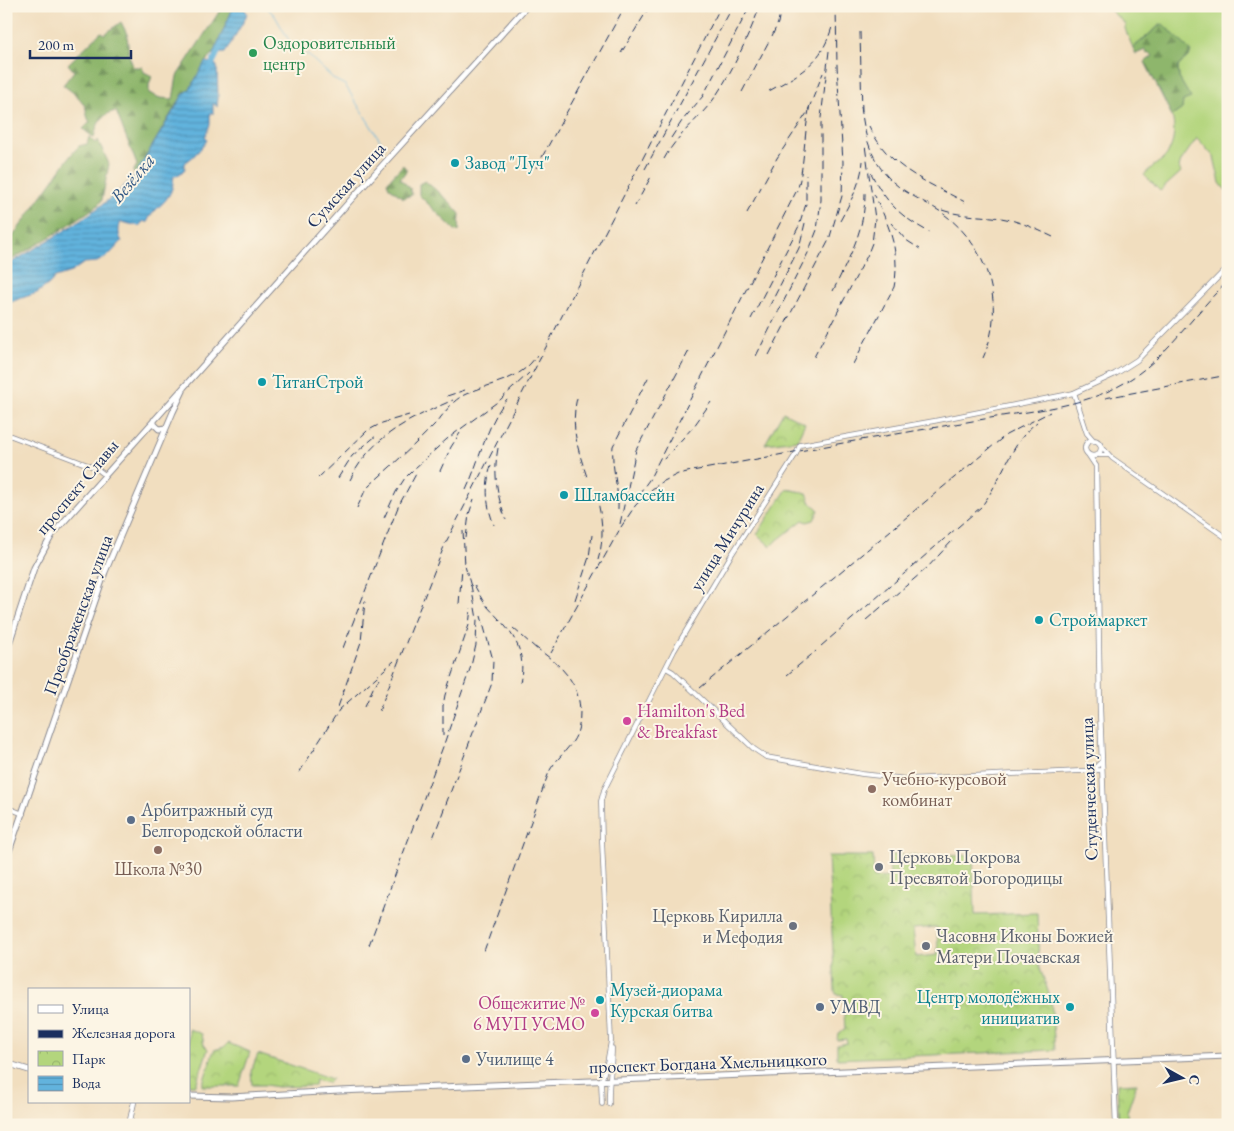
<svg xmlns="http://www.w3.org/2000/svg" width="1234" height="1131" font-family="'EB Garamond',serif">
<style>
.grass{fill:#b3d57d;stroke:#67826e}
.forest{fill:url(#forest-firs);stroke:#547265}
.park{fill:url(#park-crowns);stroke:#67826e;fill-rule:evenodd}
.water{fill:url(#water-rules);stroke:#3e719e}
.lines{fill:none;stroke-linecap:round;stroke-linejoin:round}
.stream{stroke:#62b3dd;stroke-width:1}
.river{stroke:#62b3dd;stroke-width:6}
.tertiary-casing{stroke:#86868e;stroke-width:5.5}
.secondary-casing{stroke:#86868e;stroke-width:6}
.primary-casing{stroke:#86868e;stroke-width:7}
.tertiary{stroke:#fff;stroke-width:4}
.secondary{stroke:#fff;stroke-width:4.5}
.primary{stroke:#fff;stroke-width:5}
.rail{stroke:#1b2f5e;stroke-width:1;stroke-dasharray:8 4;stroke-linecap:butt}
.leisure-dot{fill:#2e9e5b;stroke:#fcf5e5;stroke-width:2}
.culture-dot{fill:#0f9aa8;stroke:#fcf5e5;stroke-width:2}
.hotel-dot{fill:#d1479c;stroke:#fcf5e5;stroke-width:2}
.education-dot{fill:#8d6e63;stroke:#fcf5e5;stroke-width:2}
.service-dot{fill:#5c6f8a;stroke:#fcf5e5;stroke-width:2}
.worship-dot{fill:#6b7280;stroke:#fcf5e5;stroke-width:2}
.labels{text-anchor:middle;stroke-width:4;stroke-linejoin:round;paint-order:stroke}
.leisure-label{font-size:18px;fill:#27864d;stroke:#fcf5e5;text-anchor:start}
.culture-label{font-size:18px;fill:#0d838f;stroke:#fcf5e5;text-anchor:start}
.street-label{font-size:18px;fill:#1b2f5e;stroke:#fcf5e5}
.hotel-label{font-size:18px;fill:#b23c85;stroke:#fcf5e5;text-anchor:start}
.education-label{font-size:18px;fill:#785e54;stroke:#fcf5e5;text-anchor:start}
.service-label{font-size:18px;fill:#4e5e75;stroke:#fcf5e5;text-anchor:start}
.worship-label{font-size:18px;fill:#5b616d;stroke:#fcf5e5;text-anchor:start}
.water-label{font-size:19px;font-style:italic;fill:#305784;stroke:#fcf5e5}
</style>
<defs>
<pattern id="forest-firs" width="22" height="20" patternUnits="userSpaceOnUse" patternTransform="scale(1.25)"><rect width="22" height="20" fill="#8eb66c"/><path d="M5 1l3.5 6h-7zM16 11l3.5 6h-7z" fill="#73945c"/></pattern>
<pattern id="park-crowns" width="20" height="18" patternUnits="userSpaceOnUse" patternTransform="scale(1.25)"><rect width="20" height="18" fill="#b3d57d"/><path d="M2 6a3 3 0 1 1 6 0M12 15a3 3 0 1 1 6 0" fill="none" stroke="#99b76e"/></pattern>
<pattern id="water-rules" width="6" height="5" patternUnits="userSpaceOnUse" patternTransform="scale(1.25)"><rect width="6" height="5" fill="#62b3dd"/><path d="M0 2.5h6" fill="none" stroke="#5092b6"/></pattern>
</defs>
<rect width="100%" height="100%" fill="#fcf5e5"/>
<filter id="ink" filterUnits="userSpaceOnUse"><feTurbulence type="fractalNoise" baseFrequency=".02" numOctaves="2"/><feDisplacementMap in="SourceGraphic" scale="10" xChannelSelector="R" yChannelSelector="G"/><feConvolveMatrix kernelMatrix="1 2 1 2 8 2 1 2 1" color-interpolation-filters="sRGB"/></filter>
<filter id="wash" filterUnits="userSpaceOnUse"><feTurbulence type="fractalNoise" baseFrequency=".0096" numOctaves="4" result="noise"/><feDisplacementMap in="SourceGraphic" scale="20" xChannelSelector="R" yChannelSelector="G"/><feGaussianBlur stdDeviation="1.12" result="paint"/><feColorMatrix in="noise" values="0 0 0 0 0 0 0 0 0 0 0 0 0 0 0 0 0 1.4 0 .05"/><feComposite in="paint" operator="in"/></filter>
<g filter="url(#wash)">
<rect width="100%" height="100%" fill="#f1debf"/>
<!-- grass -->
<path class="grass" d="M 1106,6 L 1228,6 L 1228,193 L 1220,183 L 1214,157 L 1197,138 L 1181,161 L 1179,168 L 1181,172 L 1160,191 L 1144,175 C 1150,168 1155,165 1162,160 C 1174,150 1176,130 1172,116 L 1182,109 L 1184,87 L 1179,78 L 1178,67 L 1184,60 L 1189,57 L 1160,25 L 1133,48 L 1125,29 L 1125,24 Z"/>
<!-- forest -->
<path class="forest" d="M 223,6 L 234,6 L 213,54 L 205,62 L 190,89 L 183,95 L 175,107 L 135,175 L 133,172 L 137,165 L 116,111 C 102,113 96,125 94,138 L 83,129 L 90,122 C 86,117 87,111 85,106 C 80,97 71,91 63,85 L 74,71 L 68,64 L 101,32 L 105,34 L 121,22 L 127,34 L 129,55 L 133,67 L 142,67 L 144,72 L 152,76 L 149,85 L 149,93 L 160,98 L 173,99 L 177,76 Z
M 1163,24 L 1191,51 L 1189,57 L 1184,60 L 1178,67 L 1179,78 L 1191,98 L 1183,101 L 1182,109 L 1172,116 L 1145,62 L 1153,56 L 1150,53 L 1147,54 L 1145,50 L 1136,54 L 1133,48 L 1160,25 Z
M 89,137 L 95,143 L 98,140 L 109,164 L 102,200 L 97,206 L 58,232 L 6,263 L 6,246 L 71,155 L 79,146 L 87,144 Z
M 403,165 L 407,170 L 400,179 L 410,188 L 412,195 L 403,198 L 389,187 L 387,182 Z
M 425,181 L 449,201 L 460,214 L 459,231 L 456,231 L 419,195 L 419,184 Z"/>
<!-- park -->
<path class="park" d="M 783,412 L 805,423 L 797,440 L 765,444 Z
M 787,489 L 807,493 L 811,503 L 819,510 L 814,520 L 807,522 L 803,520 L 770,546 L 757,534 Z
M 889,855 L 916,855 L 918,857 L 973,855 L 975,915 L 1037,913 L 1039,965 L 1051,1000 L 1055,1050 L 837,1059 L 837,1045 L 847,1043 L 846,1039 L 837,1040 L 838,1033 L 845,1030 L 843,995 L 836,994 L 835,991 L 828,856 L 873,856 L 874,878 L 890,877 ZM 937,927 L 938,955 L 916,957 L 913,929 Z
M 189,1029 L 202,1034 L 204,1045 L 208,1049 L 196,1085 L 189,1085 Z
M 228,1043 L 250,1052 L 239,1086 L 202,1086 L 214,1050 L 224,1047 Z
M 258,1054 L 332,1079 L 328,1083 L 315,1080 L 314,1086 L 277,1087 L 266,1085 L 252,1085 L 251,1071 Z
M 1137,1083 L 1127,1112 L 1128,1125 L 1119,1125 L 1117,1084 Z"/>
<!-- water -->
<path class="water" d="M 234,6 L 243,6 L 247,13 L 245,19 L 225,53 L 213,54 Z
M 205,62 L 213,63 L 217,66 L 218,98 L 217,107 L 215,104 L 213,104 L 213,114 L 211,112 L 210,113 L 210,124 L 205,137 L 207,140 C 203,147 191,160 184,163 L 185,169 L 180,174 L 174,176 C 173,182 173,189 169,195 C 163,206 150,212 147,223 L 144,221 L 139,226 L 121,222 C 118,227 118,237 122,241 L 108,256 L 97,262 L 84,263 L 71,272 L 55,277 L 49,284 L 37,293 C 33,294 10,302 6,304 L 6,266 C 51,238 99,214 135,175 L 183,95 L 190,89 Z"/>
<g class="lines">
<!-- stream -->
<path class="stream" d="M 266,6 L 275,16 L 290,42 L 309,56 L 335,80 L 345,85 L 385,148
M 6,443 L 8,444 L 6,447"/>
<!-- river -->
<path class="river" d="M 209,70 L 220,48"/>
</g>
</g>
<g filter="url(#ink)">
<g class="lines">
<defs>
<path id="tertiary" d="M 6,434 L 96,468 L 105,475
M 1101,446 L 1112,458 L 1228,539
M 1099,455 L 1109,455
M 666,668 L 673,672 L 754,749 L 766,757 L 862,774 L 907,779 L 1102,770
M 1092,771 L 1101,762
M 6,807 L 23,814
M 602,1104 L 601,1082 L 607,1063 L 611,1041 L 602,841 L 601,801 L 604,790 L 674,651 L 730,557 L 796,454 L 800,445 L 934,421 L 1074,393
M 609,1104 C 608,1085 612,1067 612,1048"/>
<path id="secondary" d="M1085 448a8 8 0 1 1 16 0a8 8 0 1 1-16 0Z
M 1094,441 L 1087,433 L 1074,393 L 1115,374 L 1137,360 L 1228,267
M 1088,454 L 1096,466 L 1100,710 L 1116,1125
M 129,1125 L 134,1102"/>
<path id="primary" d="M 154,420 L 154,424 L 159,429 L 166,428
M 6,653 L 34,568 L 52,535 L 349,202 L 527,6
M 6,860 L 105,572 L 173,412 L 183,391
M 6,1063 L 29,1070
M 189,1096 L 231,1097 L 339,1091 L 1228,1056"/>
</defs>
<!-- tertiary casing -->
<use href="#tertiary" class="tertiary-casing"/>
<!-- secondary casing -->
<use href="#secondary" class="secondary-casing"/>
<!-- primary casing -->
<use href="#primary" class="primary-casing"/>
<!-- tertiary -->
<use href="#tertiary" class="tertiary"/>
<!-- secondary -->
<use href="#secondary" class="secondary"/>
<!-- primary -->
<use href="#primary" class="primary"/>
<!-- rail -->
<path class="rail" d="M 860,32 L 862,113
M 772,36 L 778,23 L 781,6
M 621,53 L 650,6
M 769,91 C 801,73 821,64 832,27
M 742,92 L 769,41
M 861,106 C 864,132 869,156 887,176 C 902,193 923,200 941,212 C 988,245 1007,305 983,358
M 869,126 C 888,168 927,182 965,202
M 671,138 L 682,121 L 703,96 L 750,6
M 664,159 C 676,136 697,121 713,100 C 731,74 749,36 760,6
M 536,168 L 625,6
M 645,169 L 733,6
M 871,173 C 885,202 901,217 929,232
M 635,206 L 652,175
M 942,210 C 963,217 980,215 1001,218 C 1020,221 1036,229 1053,237
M 747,213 L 777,158 L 807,113 L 823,73
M 840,221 C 851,201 861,183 863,161
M 891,223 L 906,240 L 920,249
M 833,291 C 849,258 866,228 865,191
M 769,307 L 799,248 L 805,223
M 751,319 L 799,226 L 806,204 L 806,175
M 769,355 L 829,240 L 842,196 L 843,162 L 837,66 L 836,6
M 756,356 L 808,253 L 817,230 L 821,200 L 821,118 L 829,51
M 814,357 L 867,256 L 872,243 L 875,219 L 865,145
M 853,364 L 894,287 C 901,252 889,225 874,194
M 447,396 L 465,390
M 577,398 C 570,427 578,450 587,477
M 1105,398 L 1228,375
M 498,448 C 493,474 497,496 506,520
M 663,460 L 694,426 L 711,402
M 491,465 C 485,486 486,505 494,525
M 440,471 L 451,447 L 460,433
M 318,478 L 367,431 L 382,423 L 409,415
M 338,478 L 352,456 L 377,435
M 350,480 C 372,435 410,419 453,400
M 466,490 C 480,460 486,425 507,399
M 596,494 C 602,517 605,537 598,560
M 638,495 L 649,480 L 798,188 C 805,161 804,132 810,105
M 357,508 L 364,493 L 369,486 C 391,466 414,446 434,425 C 444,415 450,402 464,395 C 490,382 520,382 537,355
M 618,509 C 619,488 611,467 613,446 L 649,376
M 384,518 L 396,492 L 405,478 L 415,468 L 447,439 L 500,400 L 529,373
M 620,524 L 636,450 L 690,349
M 463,531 L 465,566 L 472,590
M 466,538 L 469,514 L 474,499
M 474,585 C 478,591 481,599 486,605 C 509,630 528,646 520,683
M 575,600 L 589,557 L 592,535
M 459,604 L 462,568
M 866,620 L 927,568 L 952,541
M 513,628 L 539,651
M 821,646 L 981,507 C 1002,480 1010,443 1037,422
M 343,648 L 398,507 L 416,474
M 551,653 L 621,527 L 635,506 L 648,492 L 662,482 L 678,474 L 692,471 C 755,460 816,447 879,437 C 920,430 961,423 1002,416 C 1045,409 1092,404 1129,380 C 1169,355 1194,313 1228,281
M 787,675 L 816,651
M 700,688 L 1006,435 L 1050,412
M 365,706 L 374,686 L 379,679
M 338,707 L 361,642 L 365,601
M 379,711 L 445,544 L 721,6
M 443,736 L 443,706 L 445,695 L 469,625 L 471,608
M 299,773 L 339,710 L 394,661
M 433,838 L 492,683 L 493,660 L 481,616
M 369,945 L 444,744 L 471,666 L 476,645 L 477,619 L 471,585
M 484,951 L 549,772 C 555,760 566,752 573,741 C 579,732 580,722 580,711 C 579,680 559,664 535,647"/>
</g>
</g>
<!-- markers -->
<circle class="leisure-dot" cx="253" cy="53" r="5"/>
<g class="culture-dot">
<circle cx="455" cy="163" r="5"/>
<circle cx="262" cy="382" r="5"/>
<circle cx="564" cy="495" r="5"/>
<circle cx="1039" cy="620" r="5"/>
<circle cx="600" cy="1000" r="5"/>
<circle cx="1070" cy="1007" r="5"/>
</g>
<g class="hotel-dot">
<circle cx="627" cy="721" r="5"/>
<circle cx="595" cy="1013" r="5"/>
</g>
<g class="education-dot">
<circle cx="872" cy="789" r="5"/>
<circle cx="158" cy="850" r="5"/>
</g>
<g class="service-dot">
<circle cx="131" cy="820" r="5"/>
<circle cx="820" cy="1007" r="5"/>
<circle cx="466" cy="1059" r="5"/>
</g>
<g class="worship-dot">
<circle cx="879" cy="867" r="5"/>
<circle cx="793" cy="926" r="5"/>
<circle cx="926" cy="946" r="5"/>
</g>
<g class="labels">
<!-- leisure labels -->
<g class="leisure-label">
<text x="263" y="49">Оздоровительный<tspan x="263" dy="21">центр</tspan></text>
</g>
<!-- culture labels -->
<g class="culture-label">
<text x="465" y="169">Завод "Луч"</text>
<text x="272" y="388">ТитанСтрой</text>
<text x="574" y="501">Шламбассейн</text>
<text x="1049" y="626">Строймаркет</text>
<text x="610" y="996">Музей-диорама<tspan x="610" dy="21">Курская битва</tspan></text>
<text x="1060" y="1003" text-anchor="end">Центр молодёжных<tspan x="1060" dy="21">инициатив</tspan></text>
</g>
<!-- street labels -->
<g class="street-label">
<text transform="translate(346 185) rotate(-48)" y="6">Сумская улица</text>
<text transform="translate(77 487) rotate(-50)" y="6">проспект Славы</text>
<text transform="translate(727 537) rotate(-58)" y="6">улица Мичурина</text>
<text transform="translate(78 615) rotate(-70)" y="6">Преображенская улица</text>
<text transform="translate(1089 789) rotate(-92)" y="6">Студенческая улица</text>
<text transform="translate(708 1063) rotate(-2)" y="6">проспект Богдана Хмельницкого</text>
</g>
<!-- hotel labels -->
<g class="hotel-label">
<text x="637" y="717">Hamilton's Bed<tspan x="637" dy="21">&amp; Breakfast</tspan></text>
<text x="585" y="1009" text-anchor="end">Общежитие №<tspan x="585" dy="21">6 МУП УСМО</tspan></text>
</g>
<!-- education labels -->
<g class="education-label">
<text x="882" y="785">Учебно-курсовой<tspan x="882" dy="21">комбинат</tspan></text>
<text x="158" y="875" text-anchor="middle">Школа №30</text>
</g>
<!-- service labels -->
<g class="service-label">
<text x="141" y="816">Арбитражный суд<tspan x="141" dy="21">Белгородской области</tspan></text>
<text x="830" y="1013">УМВД</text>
<text x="476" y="1065">Училище 4</text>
</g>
<!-- worship labels -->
<g class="worship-label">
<text x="889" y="863">Церковь Покрова<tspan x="889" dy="21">Пресвятой Богородицы</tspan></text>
<text x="783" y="922" text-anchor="end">Церковь Кирилла<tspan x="783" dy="21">и Мефодия</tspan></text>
<text x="936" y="942">Часовня Иконы Божией<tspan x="936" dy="21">Матери Почаевская</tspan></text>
</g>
<!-- water labels -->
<g class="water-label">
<text transform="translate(132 178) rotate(-50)" y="7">Везёлка</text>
</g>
</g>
<!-- margin -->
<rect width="1234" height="1131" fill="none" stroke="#fcf5e5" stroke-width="25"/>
<!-- legend -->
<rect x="28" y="988" width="162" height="115" fill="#fcf5e5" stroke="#a2a6af"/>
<rect x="38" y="1005" width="25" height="8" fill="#ffffff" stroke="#a2a6af"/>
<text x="72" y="1014" font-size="15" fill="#1b2f5e">Улица</text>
<rect x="38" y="1030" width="25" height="8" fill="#1b2f5e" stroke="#a2a6af"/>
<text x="72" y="1038" font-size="15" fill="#1b2f5e">Железная дорога</text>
<rect x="38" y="1051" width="25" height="15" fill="url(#park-crowns)" stroke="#a2a6af"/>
<text x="72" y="1064" font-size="15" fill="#1b2f5e">Парк</text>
<rect x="38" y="1076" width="25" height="15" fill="url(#water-rules)" stroke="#a2a6af"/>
<text x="72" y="1088" font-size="15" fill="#1b2f5e">Вода</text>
<!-- north arrow -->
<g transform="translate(1182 1078) rotate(98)" stroke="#fcf5e5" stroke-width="4" paint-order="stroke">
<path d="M0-4L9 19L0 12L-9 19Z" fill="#1b2f5e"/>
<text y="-8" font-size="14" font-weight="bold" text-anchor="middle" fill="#1b2f5e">С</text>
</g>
<!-- scale -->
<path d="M30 50v8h101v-8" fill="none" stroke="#1b2f5e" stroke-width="2.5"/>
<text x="38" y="50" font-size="15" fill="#1b2f5e" stroke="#fcf5e5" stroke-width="4" paint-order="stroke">200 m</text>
</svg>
